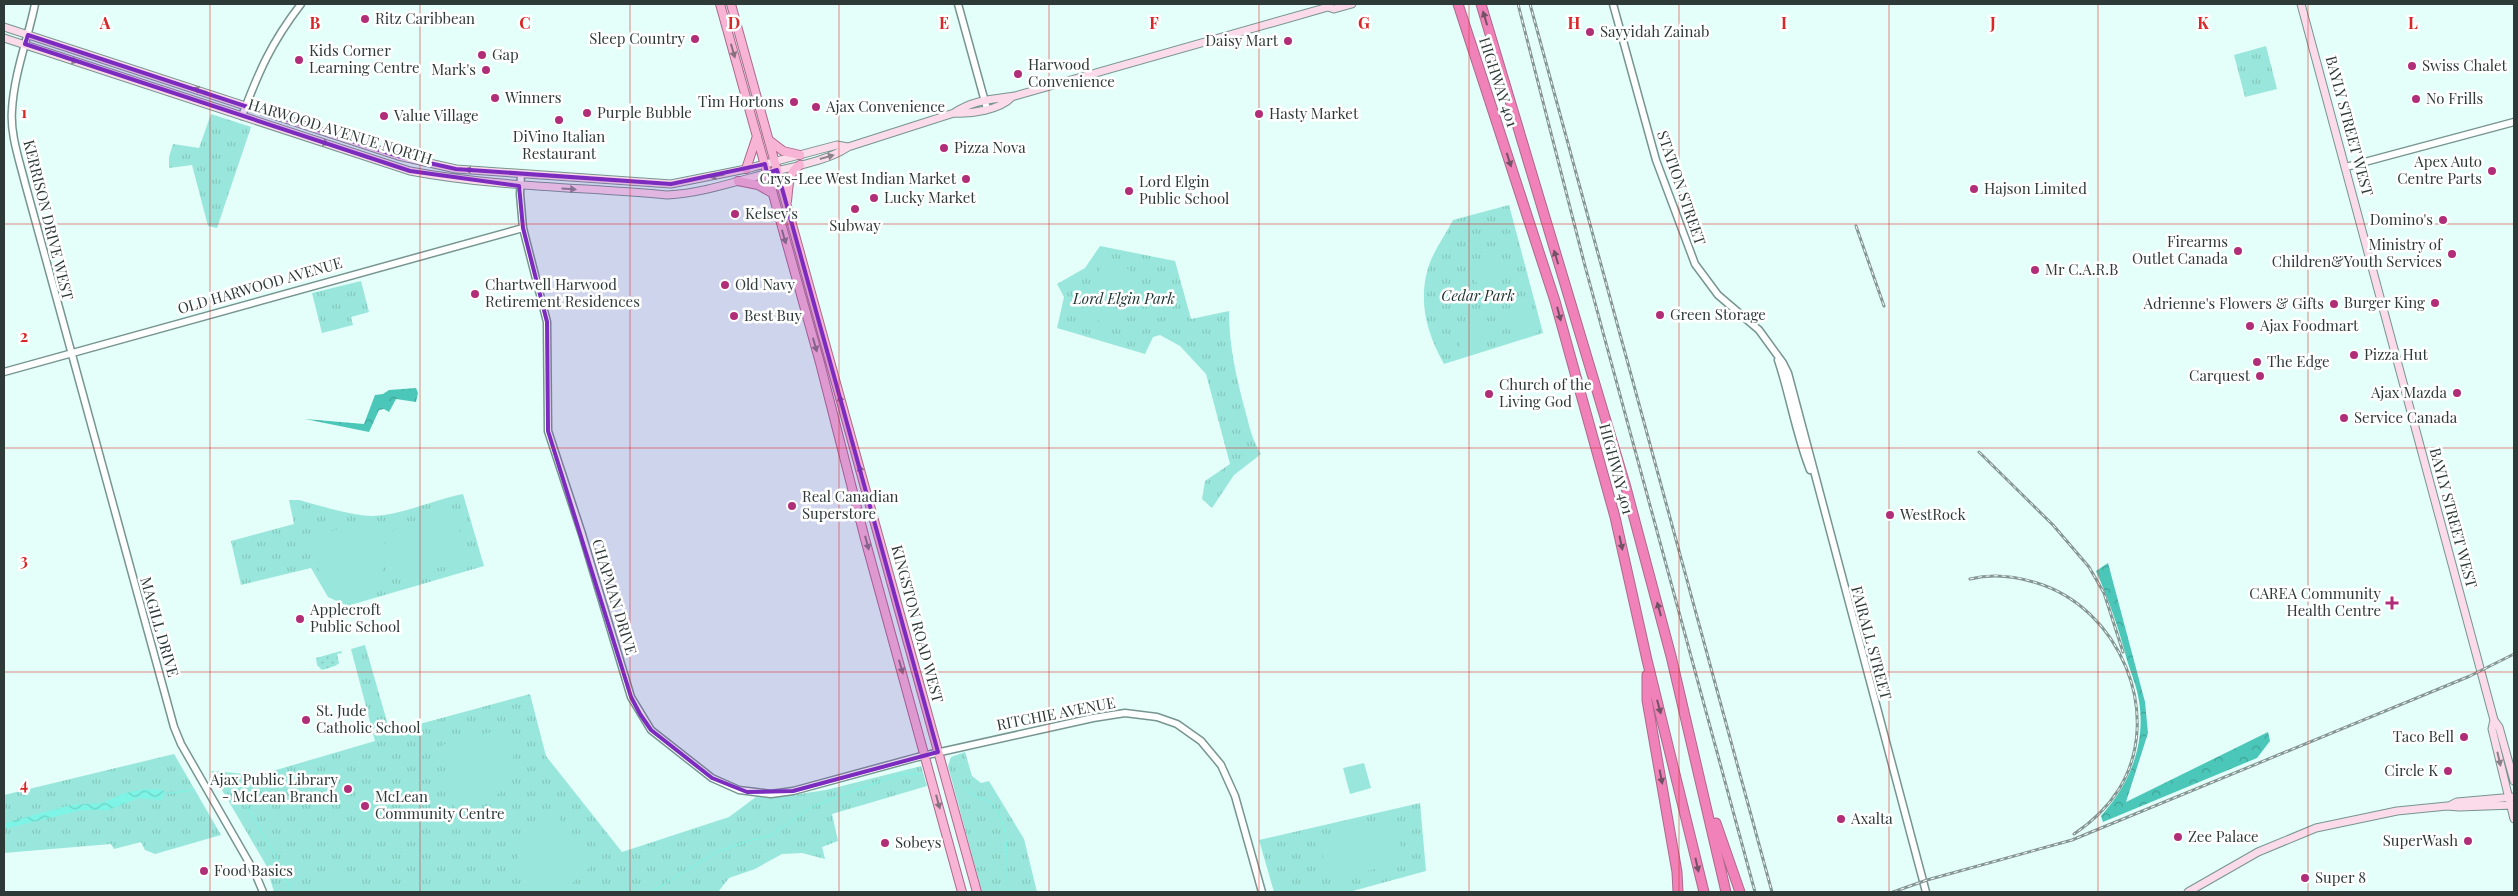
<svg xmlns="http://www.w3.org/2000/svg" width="2518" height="896" font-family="'Playfair Display',serif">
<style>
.grass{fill:url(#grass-dots)}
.forest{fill:url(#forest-crowns)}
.park{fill:url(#park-tufts)}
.garden{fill:#99e7dc}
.water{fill:url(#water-waves)}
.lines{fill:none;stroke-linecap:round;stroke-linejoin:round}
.stream{stroke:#7df4e5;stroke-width:1}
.tertiary-casing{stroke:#779590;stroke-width:9}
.secondary-casing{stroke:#779590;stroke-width:9}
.primary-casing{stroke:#ac698c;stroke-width:10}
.motorway-casing{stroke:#ac698c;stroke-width:11}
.tertiary{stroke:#fff;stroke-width:6}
.secondary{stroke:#fbdaea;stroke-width:7}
.primary{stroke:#f7b4d5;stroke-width:8}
.motorway{stroke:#f182b9;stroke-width:9}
.rail-casing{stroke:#849794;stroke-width:3}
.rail{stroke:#fff;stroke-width:1;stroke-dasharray:4;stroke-linecap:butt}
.oneway{fill:#725365}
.oneway2{fill:#88717f}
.oneway3{fill:#8a8288}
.marked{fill:#7b2cbf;fill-opacity:0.2;stroke:#7b2cbf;stroke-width:4;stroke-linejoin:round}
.grid{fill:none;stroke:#d62828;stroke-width:1;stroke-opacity:0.55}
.poi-dot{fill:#b02e78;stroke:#fff;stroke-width:2}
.labels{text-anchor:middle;stroke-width:5;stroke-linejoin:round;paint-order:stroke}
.poi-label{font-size:15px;fill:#2d3a38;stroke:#fff;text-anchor:start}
.street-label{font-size:15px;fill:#2d3a38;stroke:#fff}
.park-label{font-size:15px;font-style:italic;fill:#1a302d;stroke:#fff}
.grid-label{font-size:16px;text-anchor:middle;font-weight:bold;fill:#d62828;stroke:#fff;stroke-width:5;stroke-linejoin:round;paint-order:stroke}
</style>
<defs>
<pattern id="grass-dots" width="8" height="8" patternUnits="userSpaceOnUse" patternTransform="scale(1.25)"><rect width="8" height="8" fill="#99e7dc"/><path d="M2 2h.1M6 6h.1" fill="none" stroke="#84c7be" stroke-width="1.8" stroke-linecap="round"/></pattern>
<pattern id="forest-crowns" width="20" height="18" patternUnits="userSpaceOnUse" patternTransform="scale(1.25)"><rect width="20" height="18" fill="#4bc7b9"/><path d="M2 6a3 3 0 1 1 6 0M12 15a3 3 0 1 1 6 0" fill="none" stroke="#3fa397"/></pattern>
<pattern id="park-tufts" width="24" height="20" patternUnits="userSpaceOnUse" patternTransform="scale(1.25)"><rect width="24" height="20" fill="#99e7dc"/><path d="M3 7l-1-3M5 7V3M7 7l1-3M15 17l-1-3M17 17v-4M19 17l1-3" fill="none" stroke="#84c7be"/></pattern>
<pattern id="water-waves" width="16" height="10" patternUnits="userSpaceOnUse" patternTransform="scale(1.25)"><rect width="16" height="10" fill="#7df4e5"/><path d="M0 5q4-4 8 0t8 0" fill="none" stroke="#6cd2c5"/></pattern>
</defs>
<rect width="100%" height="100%" fill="#e4fef9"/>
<!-- grass -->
<path class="grass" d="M 341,651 L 342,653 L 337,654 L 339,663 L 335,666 L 322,670 L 317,665 L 316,658 Z"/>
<!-- forest -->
<path class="forest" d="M 416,388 L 418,393 L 416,402 L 396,399 L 389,412 L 384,409 L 379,410 L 369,432 L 305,419 L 364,424 L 375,395 L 383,394 L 389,390 Z
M 2108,563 L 2145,702 L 2148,733 L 2126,802 L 2268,732 L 2270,741 L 2257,758 L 2103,822 L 2101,816 C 2130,784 2146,744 2139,701 C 2137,687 2131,673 2127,660 C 2119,629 2109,600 2096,571 Z"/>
<!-- park -->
<path class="park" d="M 2266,46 L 2277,89 L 2245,97 L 2234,55 Z
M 211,114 L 251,127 L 217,228 L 208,226 L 192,165 L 169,168 L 169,157 L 173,144 L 199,148 Z
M 1509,205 L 1543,333 L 1444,364 C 1427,334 1418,302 1428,268 C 1433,252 1445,235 1453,220 Z
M 1100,246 L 1175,261 L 1191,319 L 1229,311 C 1229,346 1236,376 1245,410 C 1249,425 1252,440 1261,454 L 1234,475 L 1212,508 L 1202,499 L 1205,481 L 1230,464 L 1206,374 L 1180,346 L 1160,335 L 1153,337 L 1145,354 L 1057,328 L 1064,297 L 1057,284 L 1085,268 Z
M 361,281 L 369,312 L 351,317 L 353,325 L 322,333 L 312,293 Z
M 463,494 L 484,566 L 347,606 L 328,597 L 311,568 L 241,585 L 231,541 L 294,524 L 289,500 L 299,500 C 318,505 352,516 372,516 C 402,515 433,500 463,494 Z
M 365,645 L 390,732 L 530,694 L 546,756 L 622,852 L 729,817 L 756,797 L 772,798 L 826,790 L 921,766 L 927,786 L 832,814 L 838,841 L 822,847 L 825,859 L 802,853 L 782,854 L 755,869 L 729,878 L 718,892 L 274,892 L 266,865 L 211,771 L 259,775 L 375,741 L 351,649 Z
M 965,752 L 972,776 L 981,783 L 989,781 L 1024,839 L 1037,892 L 982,892 L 948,766 L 951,757 Z
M 174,754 L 221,835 L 155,854 L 145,850 L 141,842 L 114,849 L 111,844 L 4,853 L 4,795 Z
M 1420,803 L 1426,871 L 1349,892 L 1274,892 L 1259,840 Z"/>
<!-- garden -->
<path class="garden" d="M 1484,256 L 1500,268 C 1499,279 1498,283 1487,287 L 1478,284 L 1471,277 L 1475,268 Z
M 1104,259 L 1130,270 L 1107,324 L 1081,313 Z
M 1167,288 L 1171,293 L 1174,314 L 1154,319 L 1148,313 L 1149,295 L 1157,289 Z
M 1526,304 L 1530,307 L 1539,332 L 1522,338 L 1515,338 C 1503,320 1507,312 1526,304 Z
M 1469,323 L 1477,324 L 1484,335 L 1486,348 L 1461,350 L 1456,329 Z
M 454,512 L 468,559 L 398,580 L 384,533 Z
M 379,522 L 389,560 L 367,595 L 346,602 L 330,593 L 320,574 L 309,539 L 311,535 Z
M 507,728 C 509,735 513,744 513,751 C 516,789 489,806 457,813 L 441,748 L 443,745 Z
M 1364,763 L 1371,788 L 1350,794 L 1343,768 Z
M 551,808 L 592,862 L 592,865 L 563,892 L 527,892 C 507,860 524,829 551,808 Z
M 1394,819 L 1404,862 L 1329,880 L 1318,837 Z
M 343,869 L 346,875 L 354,872 L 359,887 L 349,889 L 345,883 L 330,887 L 326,892 L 322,892 L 320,887 L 323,883 L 319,881 L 320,877 Z"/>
<!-- water -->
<path class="water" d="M 146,789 L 164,790 L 162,800 L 138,798 L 109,810 L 82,810 L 4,829 L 4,823 L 8,822 L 71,805 L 102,803 L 125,793 Z"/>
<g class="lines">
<!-- stream -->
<path class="stream" d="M 216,785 L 225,783 L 235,786 L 278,860
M 966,787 C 968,789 971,794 974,795 C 980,799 989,799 994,806 C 1012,829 1005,865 1008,892
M 162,794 L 194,790
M 283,870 L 291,892
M 651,892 L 717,852 L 751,840 L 770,836 L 810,808 L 841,795 L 902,774 L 919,774"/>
<defs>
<path id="tertiary" d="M 35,4 C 28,39 14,73 12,110 C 10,134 19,159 25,183 L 174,727 L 181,744 L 255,873 L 263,892
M 958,4 L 987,109
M 1613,4 L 1656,160 L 1695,264 L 1718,295 L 1759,330 L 1783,363 L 1788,373 L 1926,892
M 242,116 C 259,71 271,43 301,4
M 2346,167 L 2514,122
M 521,174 L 520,194 L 523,228 L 547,322 L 548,431 L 582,534 L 631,697 L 651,730 L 712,778 L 739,790 L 771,794 L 793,791 L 918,757 L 1093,718 L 1125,713 L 1157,717 L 1177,724 L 1201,741 L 1221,765 L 1235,796 L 1262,892
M 1778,360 C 1790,396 1796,435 1810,470
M 4,372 L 523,228"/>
<path id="secondary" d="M 2301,4 C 2366,242 2429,481 2494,720 L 2499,727 L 2514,781
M 4,27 L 398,156 L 456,169 L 671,184 L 746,169 L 837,145 L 848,147
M 4,38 L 410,171 C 495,187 581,187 667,195 C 703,193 737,181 772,172 C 796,166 827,161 848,147 L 954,113 C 972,100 994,99 1015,96 L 1328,7 L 1334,9 L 1352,4
M 954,113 C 971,114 1000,110 1012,97
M 2494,720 L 2492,729 L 2514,819
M 2451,805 L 2457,802 L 2514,797
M 2188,892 L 2258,852 L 2316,828 L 2397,811 L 2447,806 L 2459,807 L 2514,805"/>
<path id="primary" d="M 720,4 L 820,363 L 865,539 L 962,892
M 731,4 L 977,892
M 770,141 L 783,151 L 800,155
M 746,169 L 757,136
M 738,181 L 758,185 L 772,193
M 787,201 C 789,187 787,173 800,165"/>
<path id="motorway" d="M 1458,4 L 1555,301 L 1615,517 L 1647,660 L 1704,892
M 1481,4 L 1625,484 L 1671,656 L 1726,892
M 1647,675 L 1647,700 L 1677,872 L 1678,892
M 1716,823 L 1740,892"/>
</defs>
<!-- tertiary casing -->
<use href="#tertiary" class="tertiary-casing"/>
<!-- secondary casing -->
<use href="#secondary" class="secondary-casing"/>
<!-- primary casing -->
<use href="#primary" class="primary-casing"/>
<!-- motorway casing -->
<use href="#motorway" class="motorway-casing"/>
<!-- tertiary -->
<use href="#tertiary" class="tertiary"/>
<!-- secondary -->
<use href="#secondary" class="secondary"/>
<!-- primary -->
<use href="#primary" class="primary"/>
<!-- motorway -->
<use href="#motorway" class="motorway"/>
<defs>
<path id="rail" d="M 1518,4 L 1585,266 L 1755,892
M 1530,4 L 1772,892
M 1856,226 L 1884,306
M 1979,452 L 2053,525 L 2089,567 L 2104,593 L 2123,652
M 1970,579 C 1993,573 2015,576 2037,583 C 2119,608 2165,714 2119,789 C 2107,808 2092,822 2074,834
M 1893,892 L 1927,880 L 2072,840 L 2470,676 L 2514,654"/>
</defs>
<!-- rail casing -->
<use href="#rail" class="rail-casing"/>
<!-- rail -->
<use href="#rail" class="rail"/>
</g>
<!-- one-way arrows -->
<defs><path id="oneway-solid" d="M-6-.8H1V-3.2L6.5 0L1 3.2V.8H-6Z" transform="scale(1.25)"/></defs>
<g class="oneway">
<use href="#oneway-solid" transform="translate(1485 18) rotate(-107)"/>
<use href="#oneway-solid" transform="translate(1509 160) rotate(72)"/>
<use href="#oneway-solid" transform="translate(1556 257) rotate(-107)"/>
<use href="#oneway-solid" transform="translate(1559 314) rotate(75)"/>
<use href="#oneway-solid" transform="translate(1621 543) rotate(78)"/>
<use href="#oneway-solid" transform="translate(1659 609) rotate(-105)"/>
<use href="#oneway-solid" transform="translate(1659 707) rotate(75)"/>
<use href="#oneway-solid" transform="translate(1661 777) rotate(79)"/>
<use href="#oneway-solid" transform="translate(1697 865) rotate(77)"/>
</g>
<g class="oneway2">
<use href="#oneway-solid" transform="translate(733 51) rotate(74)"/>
<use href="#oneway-solid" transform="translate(784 237) rotate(74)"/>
<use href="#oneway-solid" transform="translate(815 345) rotate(74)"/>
<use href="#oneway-solid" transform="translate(841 402) rotate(-105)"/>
<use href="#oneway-solid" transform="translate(861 472) rotate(-105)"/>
<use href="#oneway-solid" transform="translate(867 543) rotate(75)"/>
<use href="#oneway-solid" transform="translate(901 667) rotate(74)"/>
<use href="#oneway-solid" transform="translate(938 802) rotate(75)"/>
</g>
<g class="oneway3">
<use href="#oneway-solid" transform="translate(71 60) rotate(18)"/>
<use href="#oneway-solid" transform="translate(200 90) rotate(-162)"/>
<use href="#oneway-solid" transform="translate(322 142) rotate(18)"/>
<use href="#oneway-solid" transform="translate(827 157) rotate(-16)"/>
<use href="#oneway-solid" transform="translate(472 170) rotate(-175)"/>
<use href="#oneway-solid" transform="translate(717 176) rotate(169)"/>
<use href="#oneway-solid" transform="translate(569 189) rotate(3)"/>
<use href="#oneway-solid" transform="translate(2499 759) rotate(77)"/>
</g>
<!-- marked area -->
<path class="marked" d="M 28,35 L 398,156 L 456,169 L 671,184 L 765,164 L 767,173 L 777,170 L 938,752 L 793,791 L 747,792 L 712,778 L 651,730 L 640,714 L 631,697 L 548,431 L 547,322 L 523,228 L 519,186 L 410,171 L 25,44 Z"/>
<!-- grid -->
<path class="grid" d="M 210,4 L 210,892M 420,4 L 420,892M 630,4 L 630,892M 839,4 L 839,892M 1049,4 L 1049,892M 1259,4 L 1259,892M 1469,4 L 1469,892M 1679,4 L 1679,892M 1889,4 L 1889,892M 2098,4 L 2098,892M 2308,4 L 2308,892M 4,224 L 2514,224M 4,448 L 2514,448M 4,672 L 2514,672"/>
<!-- markers -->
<g class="poi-dot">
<circle cx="365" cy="19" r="5"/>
<circle cx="1590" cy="32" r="5"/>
<circle cx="695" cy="39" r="5"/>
<circle cx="1288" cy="41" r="5"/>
<circle cx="482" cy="55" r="5"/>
<circle cx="299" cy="60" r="5"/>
<circle cx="2412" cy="66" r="5"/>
<circle cx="486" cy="70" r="5"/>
<circle cx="1018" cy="74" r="5"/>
<circle cx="495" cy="98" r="5"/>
<circle cx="2416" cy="99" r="5"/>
<circle cx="794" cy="102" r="5"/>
<circle cx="816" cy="107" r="5"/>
<circle cx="587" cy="113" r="5"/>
<circle cx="1259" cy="114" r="5"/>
<circle cx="384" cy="116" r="5"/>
<circle cx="559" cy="120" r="5"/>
<circle cx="944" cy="148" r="5"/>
<circle cx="2492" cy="171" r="5"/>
<circle cx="966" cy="179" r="5"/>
<circle cx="1974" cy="189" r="5"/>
<circle cx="1129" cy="191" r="5"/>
<circle cx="874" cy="198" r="5"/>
<circle cx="855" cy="209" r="5"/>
<circle cx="735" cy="214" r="5"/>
<circle cx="2443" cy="220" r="5"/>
<circle cx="2238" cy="251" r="5"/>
<circle cx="2452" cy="254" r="5"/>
<circle cx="2035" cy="270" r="5"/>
<circle cx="725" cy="285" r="5"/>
<circle cx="475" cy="294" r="5"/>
<circle cx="2435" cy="303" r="5"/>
<circle cx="2334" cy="304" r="5"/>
<circle cx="1660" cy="315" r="5"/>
<circle cx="734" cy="316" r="5"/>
<circle cx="2250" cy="326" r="5"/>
<circle cx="2354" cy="355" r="5"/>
<circle cx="2257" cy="362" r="5"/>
<circle cx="2260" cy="376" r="5"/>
<circle cx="2457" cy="393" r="5"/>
<circle cx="1489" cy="394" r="5"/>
<circle cx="2344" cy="418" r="5"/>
<circle cx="792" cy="506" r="5"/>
<circle cx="1890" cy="515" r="5"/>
<path d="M2389.5 595.5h5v5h5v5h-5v5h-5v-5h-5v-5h5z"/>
<circle cx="300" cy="619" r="5"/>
<circle cx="306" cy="720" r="5"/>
<circle cx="2464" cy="737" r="5"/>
<circle cx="2448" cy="771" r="5"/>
<circle cx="348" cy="789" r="5"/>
<circle cx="365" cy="806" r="5"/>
<circle cx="1841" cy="819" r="5"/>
<circle cx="2178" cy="837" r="5"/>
<circle cx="2468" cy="841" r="5"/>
<circle cx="885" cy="843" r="5"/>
<circle cx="204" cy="871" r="5"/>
<circle cx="2305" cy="878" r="5"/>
</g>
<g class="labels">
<!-- poi labels -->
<g class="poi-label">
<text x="375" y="24">Ritz Caribbean</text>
<text x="1600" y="37">Sayyidah Zainab</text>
<text x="685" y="44" text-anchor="end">Sleep Country</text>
<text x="1278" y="46" text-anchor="end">Daisy Mart</text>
<text x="309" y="56">Kids Corner<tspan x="309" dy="17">Learning Centre</tspan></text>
<text x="492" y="60">Gap</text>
<text x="1028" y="70">Harwood<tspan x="1028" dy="17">Convenience</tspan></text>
<text x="2422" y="71">Swiss Chalet</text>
<text x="476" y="75" text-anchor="end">Mark's</text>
<text x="505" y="103">Winners</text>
<text x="2426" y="104">No Frills</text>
<text x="784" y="107" text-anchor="end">Tim Hortons</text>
<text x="826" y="112">Ajax Convenience</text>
<text x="597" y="118">Purple Bubble</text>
<text x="1269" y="119">Hasty Market</text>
<text x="394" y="121">Value Village</text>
<text x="559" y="142" text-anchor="middle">DiVino Italian<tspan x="559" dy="17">Restaurant</tspan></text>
<text x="954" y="153">Pizza Nova</text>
<text x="2482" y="167" text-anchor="end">Apex Auto<tspan x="2482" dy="17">Centre Parts</tspan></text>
<text x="956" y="184" text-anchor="end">Crys-Lee West Indian Market</text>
<text x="1139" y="187">Lord Elgin<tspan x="1139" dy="17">Public School</tspan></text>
<text x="1984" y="194">Hajson Limited</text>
<text x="884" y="203">Lucky Market</text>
<text x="745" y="219">Kelsey's</text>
<text x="2433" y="225" text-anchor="end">Domino's</text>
<text x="855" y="231" text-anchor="middle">Subway</text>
<text x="2228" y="247" text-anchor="end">Firearms<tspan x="2228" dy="17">Outlet Canada</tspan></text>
<text x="2442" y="250" text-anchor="end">Ministry of<tspan x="2442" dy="17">Children&amp;Youth Services</tspan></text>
<text x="2045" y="275">Mr C.A.R.B</text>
<text x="485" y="290">Chartwell Harwood<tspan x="485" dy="17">Retirement Residences</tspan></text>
<text x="735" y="290">Old Navy</text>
<text x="2425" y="308" text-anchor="end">Burger King</text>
<text x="2324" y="309" text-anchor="end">Adrienne's Flowers &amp; Gifts</text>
<text x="1670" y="320">Green Storage</text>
<text x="744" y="321">Best Buy</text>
<text x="2260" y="331">Ajax Foodmart</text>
<text x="2364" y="360">Pizza Hut</text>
<text x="2267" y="367">The Edge</text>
<text x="2250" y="381" text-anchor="end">Carquest</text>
<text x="1499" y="390">Church of the<tspan x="1499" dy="17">Living God</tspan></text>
<text x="2447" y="398" text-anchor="end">Ajax Mazda</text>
<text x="2354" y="423">Service Canada</text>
<text x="802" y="502">Real Canadian<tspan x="802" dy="17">Superstore</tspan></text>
<text x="1900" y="520">WestRock</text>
<text x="2381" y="599" text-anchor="end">CAREA Community<tspan x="2381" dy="17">Health Centre</tspan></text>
<text x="310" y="615">Applecroft<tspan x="310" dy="17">Public School</tspan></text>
<text x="316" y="716">St. Jude<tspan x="316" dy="17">Catholic School</tspan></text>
<text x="2454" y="742" text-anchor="end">Taco Bell</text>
<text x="2438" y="776" text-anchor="end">Circle K</text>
<text x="338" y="785" text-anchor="end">Ajax Public Library<tspan x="338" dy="17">- McLean Branch</tspan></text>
<text x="375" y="802">McLean<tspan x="375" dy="17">Community Centre</tspan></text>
<text x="1851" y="824">Axalta</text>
<text x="2188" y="842">Zee Palace</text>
<text x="2458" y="846" text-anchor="end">SuperWash</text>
<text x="895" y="848">Sobeys</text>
<text x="214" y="876">Food Basics</text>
<text x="2315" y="883">Super 8</text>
</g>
<!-- street labels -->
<g class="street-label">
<text transform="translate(1498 82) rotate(72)" y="5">HIGHWAY 401</text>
<text transform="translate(2349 126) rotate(75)" y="5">BAYLY STREET WEST</text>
<text transform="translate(340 132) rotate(17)" y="5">HARWOOD AVENUE NORTH</text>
<text transform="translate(1681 188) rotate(71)" y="5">STATION STREET</text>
<text transform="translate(48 220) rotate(76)" y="5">KERRISON DRIVE WEST</text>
<text transform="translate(260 286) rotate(-16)" y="5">OLD HARWOOD AVENUE</text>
<text transform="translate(1616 469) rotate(75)" y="5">HIGHWAY 401</text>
<text transform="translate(2453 518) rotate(75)" y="5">BAYLY STREET WEST</text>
<text transform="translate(614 597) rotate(73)" y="5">CHAPMAN DRIVE</text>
<text transform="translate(917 624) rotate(75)" y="5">KINGSTON ROAD WEST</text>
<text transform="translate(159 627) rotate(74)" y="5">MAGILL DRIVE</text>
<text transform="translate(1871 643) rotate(75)" y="5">FAIRALL STREET</text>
<text transform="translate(1056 714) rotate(-11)" y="5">RITCHIE AVENUE</text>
</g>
<!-- park labels -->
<g class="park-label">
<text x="1478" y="301">Cedar Park</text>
<text x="1124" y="304">Lord Elgin Park</text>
</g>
</g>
<g class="grid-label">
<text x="105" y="29">A</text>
<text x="315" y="29">B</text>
<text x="525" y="29">C</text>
<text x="734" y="29">D</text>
<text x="944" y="29">E</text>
<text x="1154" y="29">F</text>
<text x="1364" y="29">G</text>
<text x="1574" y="29">H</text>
<text x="1784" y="29">I</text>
<text x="1993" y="29">J</text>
<text x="2203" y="29">K</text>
<text x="2413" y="29">L</text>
<text x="24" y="118">1</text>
<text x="24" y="342">2</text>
<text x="24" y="566">3</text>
<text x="24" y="790">4</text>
</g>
<!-- border -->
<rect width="2518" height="896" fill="none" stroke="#2d3a38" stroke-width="10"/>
</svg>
